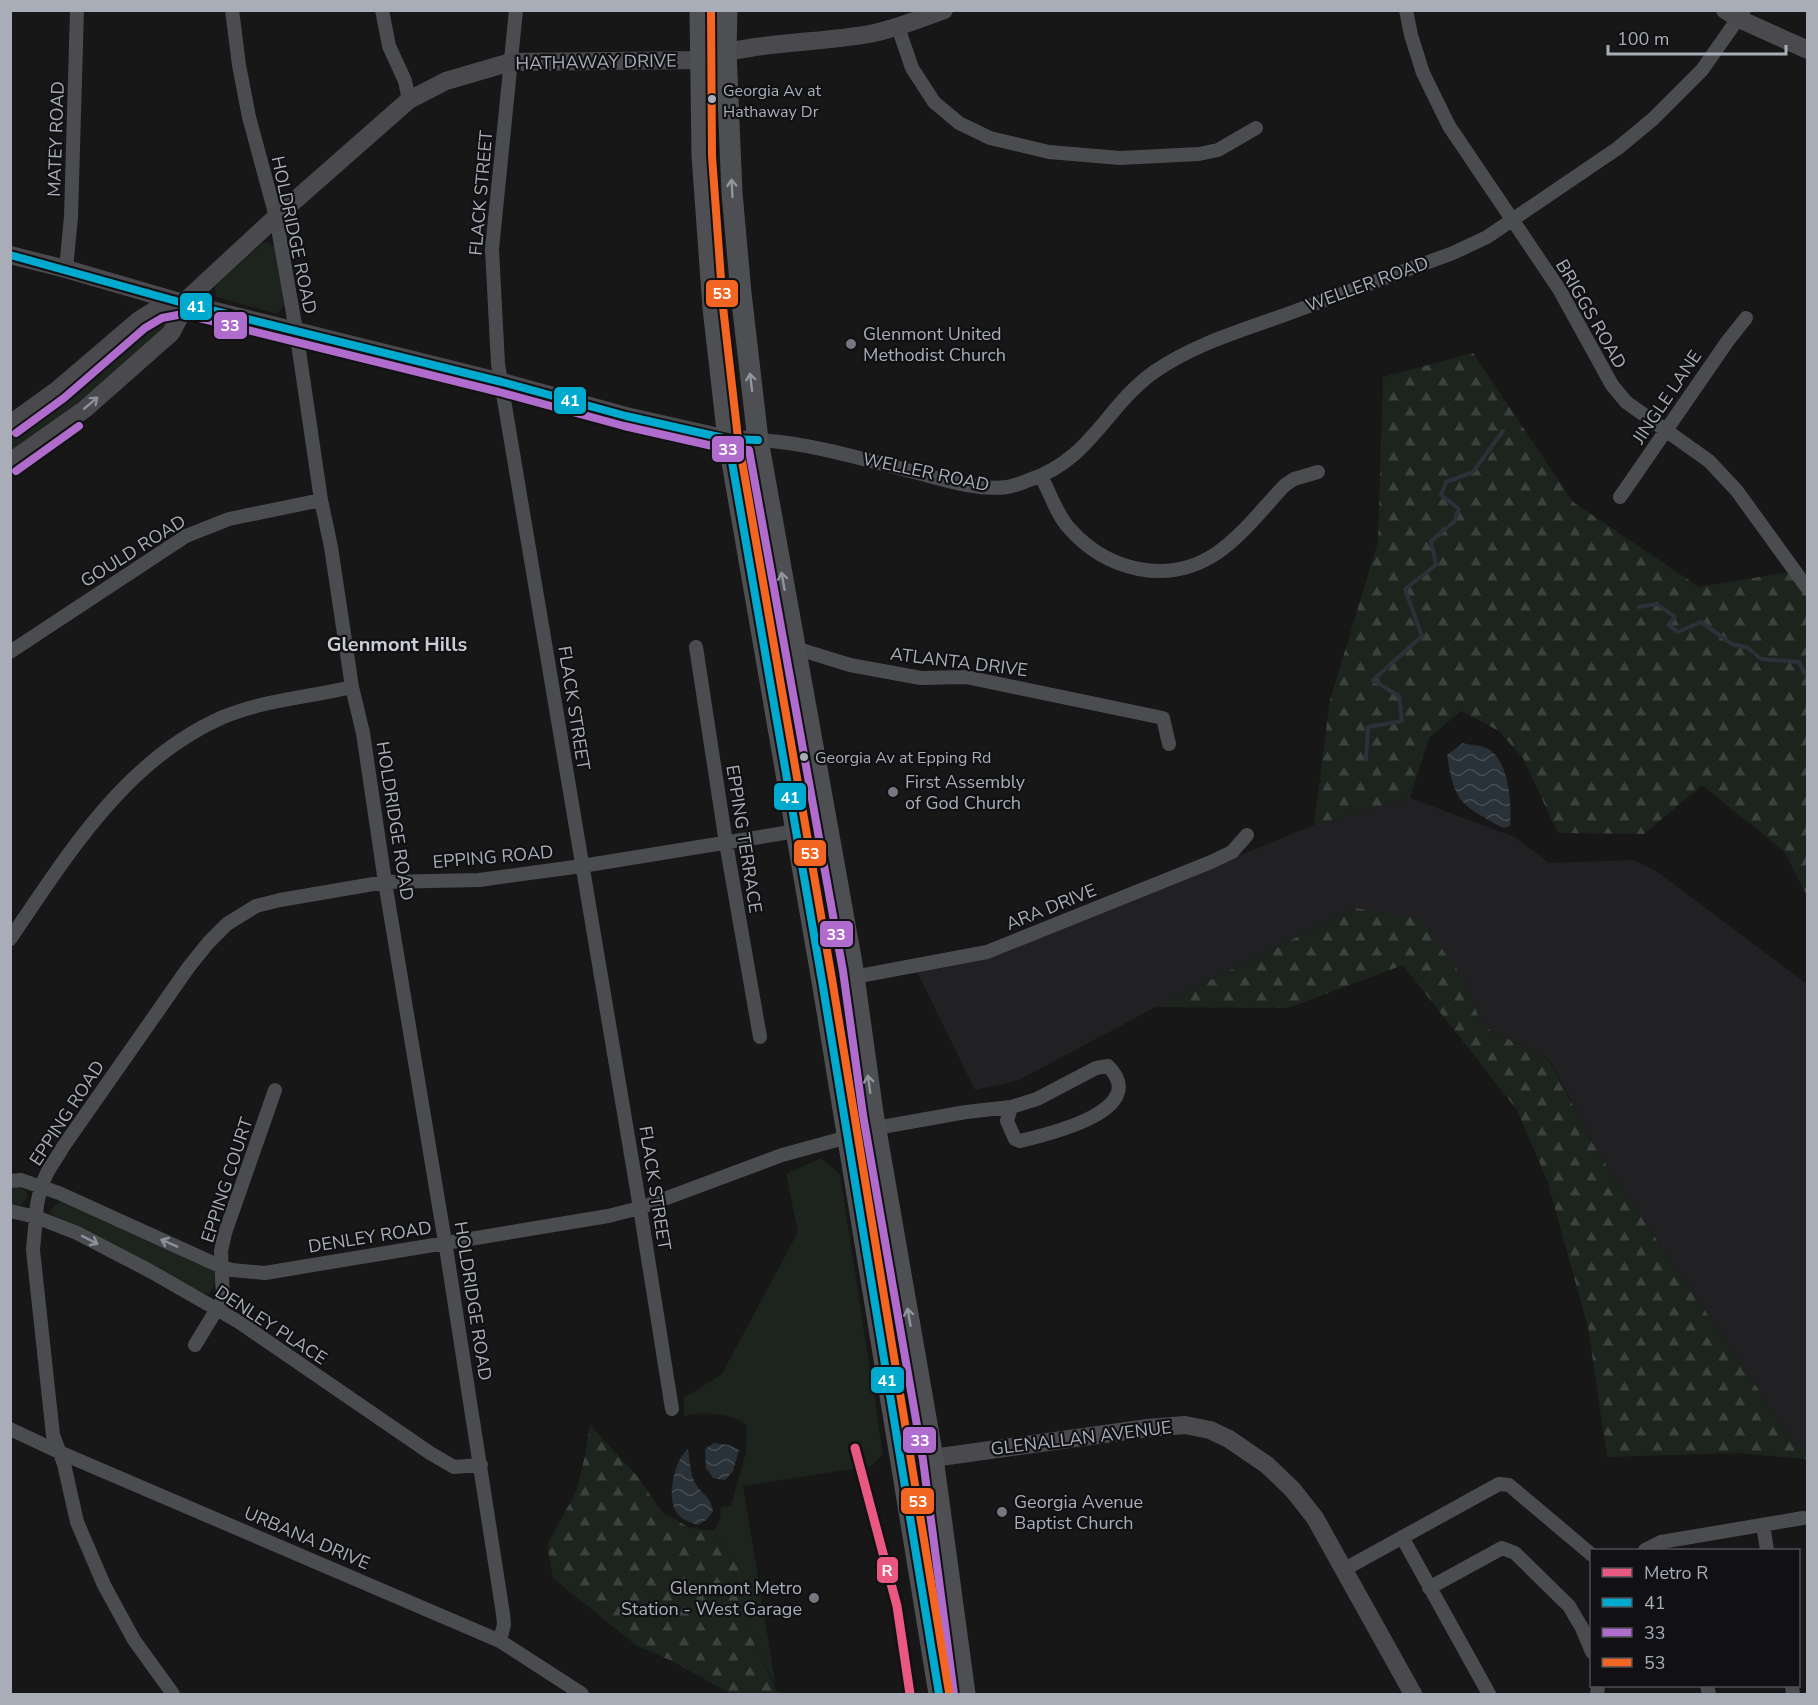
<svg xmlns="http://www.w3.org/2000/svg" width="1818" height="1705" font-family="'Nunito Sans',sans-serif">
<style>
.built{fill:#212123}
.grass{fill:#1d241e}
.forest{fill:url(#forest-firs)}
.water{fill:url(#water-waves)}
.lines{fill:none;stroke-linecap:round;stroke-linejoin:round}
.stream{stroke:#2a3239;stroke-width:4}
.street{stroke:#4b4c50;stroke-width:14}
.secondary{stroke:#4a4a4e;stroke-width:18}
.primary{stroke:#4d4f52;stroke-width:21}
.bus-1-casing{stroke:#111113;stroke-width:12}
.bus-2-casing{stroke:#111113;stroke-width:12}
.bus-3-casing{stroke:#111113;stroke-width:12}
.bus-1{stroke:#00a9ce;stroke-width:8}
.bus-2{stroke:#b06ccc;stroke-width:8}
.bus-3{stroke:#f26522;stroke-width:8}
.metro-1-casing{stroke:#111113;stroke-width:14}
.metro-1{stroke:#e95880;stroke-width:9}
.oneway{stroke:#91969e}
.oneway2{stroke:#8c8f98}
.oneway3{stroke:#8c9099}
.bus-dot{fill:#a8adb8;stroke:#111113;stroke-width:2}
.poi-dot{fill:#757880;stroke:#111113;stroke-width:2}
.labels{text-anchor:middle;stroke-width:4.5;stroke-linejoin:round;paint-order:stroke}
.bus-label{font-size:16px;fill:#a8adb8;stroke:#111113;text-anchor:start}
.street-label{font-size:18px;fill:#a8adb8;stroke:#111113}
.poi-label{font-size:18px;fill:#a8adb8;stroke:#111113;text-anchor:start}
.neighbourhood-label{font-size:20px;font-weight:bold;fill:#c9ccd4;stroke:#111113}
.line-badge{stroke:#111113;stroke-width:2}
.badge-label{font-size:16px;text-anchor:middle;font-weight:bold;fill:#fff}
</style>
<defs>
<pattern id="forest-firs" width="22" height="20" patternUnits="userSpaceOnUse" patternTransform="scale(1.5)"><rect width="22" height="20" fill="#1d241e"/><path d="M5 1l3.5 6h-7zM16 11l3.5 6h-7z" fill="#3b413d"/></pattern>
<pattern id="water-waves" width="16" height="10" patternUnits="userSpaceOnUse" patternTransform="scale(1.5)"><rect width="16" height="10" fill="#2a3239"/><path d="M0 5q4-4 8 0t8 0" fill="none" stroke="#464d54"/></pattern>
</defs>
<rect width="100%" height="100%" fill="#171717"/>
<!-- built -->
<path class="built" d="M 1410,798 L 1515,837 L 1549,863 L 1634,860 L 1658,872 L 1807,984 L 1807,1449 L 1798,1448 L 1602,1159 L 1549,1059 L 1482,1026 L 1464,979 L 1354,908 L 1156,1007 L 1017,1081 L 975,1090 L 917,972 L 1002,952 L 1314,825 Z"/>
<!-- grass -->
<path class="grass" d="M 267,242 L 275,247 L 284,305 L 277,314 L 216,297 L 215,286 L 263,243 Z
M 159,314 L 170,317 L 172,321 L 110,379 L 11,454 L 11,430 Z
M 821,1158 L 840,1174 L 883,1454 L 872,1466 L 743,1486 L 776,1687 L 756,1646 L 741,1604 L 746,1578 L 714,1531 L 720,1519 L 721,1507 L 731,1506 L 746,1452 L 747,1426 C 736,1413 699,1411 684,1416 L 684,1398 L 722,1374 L 798,1232 L 786,1174 Z
M 10,1187 L 19,1187 L 27,1192 L 27,1198 L 21,1205 L 11,1206 Z
M 60,1201 L 214,1270 L 219,1275 L 210,1293 C 199,1296 186,1285 176,1279 C 137,1256 96,1237 55,1217 L 50,1211 Z"/>
<!-- forest -->
<path class="forest" d="M 1473,353 L 1573,502 L 1699,587 L 1789,572 L 1807,595 L 1807,896 L 1784,851 L 1702,785 L 1644,834 L 1558,833 L 1523,758 L 1499,731 L 1461,711 L 1429,738 L 1410,798 L 1314,825 L 1330,700 L 1378,542 L 1383,377 Z
M 1355,908 L 1419,918 L 1464,979 L 1482,1026 L 1548,1059 L 1602,1159 L 1798,1448 L 1807,1449 L 1807,1459 L 1738,1453 L 1607,1457 L 1588,1327 L 1547,1180 L 1517,1110 L 1403,965 L 1288,1008 L 1156,1007 Z
M 590,1425 L 637,1476 L 662,1512 L 690,1528 L 714,1531 L 746,1578 L 741,1604 L 756,1646 L 777,1692 L 785,1694 L 731,1694 L 672,1661 L 637,1646 L 553,1578 L 547,1545 L 576,1492 L 585,1456 Z"/>
<!-- water -->
<path class="water" d="M 1463,743 C 1470,745 1480,745 1486,748 C 1509,758 1512,804 1510,826 L 1503,828 C 1461,804 1455,805 1447,755 Z
M 714,1443 L 729,1445 L 739,1450 L 733,1471 L 725,1480 L 713,1478 L 706,1468 L 705,1449 Z
M 688,1449 C 690,1460 690,1474 695,1483 C 702,1495 710,1495 713,1511 L 706,1520 L 698,1525 C 689,1522 680,1519 675,1510 C 667,1495 675,1459 688,1449 Z"/>
<g class="lines">
<!-- stream -->
<path class="stream" d="M 1639,607 L 1657,604 L 1675,617 L 1668,625 L 1678,632 L 1701,622 L 1732,644 L 1748,648 L 1761,659 L 1799,662 L 1808,679
M 1366,760 L 1368,727 L 1402,721 L 1399,696 L 1373,680 L 1422,636 L 1405,589 L 1436,565 L 1431,541 L 1454,522 L 1459,509 L 1441,495 L 1446,482 L 1473,472 L 1503,431"/>
<!-- street -->
<path class="street" d="M 232,10 L 239,65 L 249,117 L 276,217 L 296,330 L 321,500 L 331,547 L 352,687 L 363,733 L 385,882 L 447,1254 L 503,1614 L 504,1624 L 500,1641
M 382,10 L 389,46 L 405,81 L 409,100
M 516,10 L 492,249 L 498,364 L 640,1208 L 672,1409
M 1406,10 L 1411,35 L 1423,73 L 1449,126 L 1559,289 L 1612,385 L 1626,402 L 1709,461 L 1737,491 L 1808,589
M 898,27 L 912,68 L 934,102 L 959,123 L 990,138 L 1049,152 L 1120,158 L 1199,154 L 1218,150 L 1256,128
M 66,269 L 71,217 L 77,10
M 758,440 C 812,443 865,460 918,473 C 945,480 978,491 1007,487 C 1014,486 1022,483 1029,480 C 1091,460 1106,406 1154,372 C 1191,346 1236,332 1279,317 C 1337,296 1395,274 1453,253 L 1487,237 L 1618,148 L 1653,119 L 1702,70 L 1744,10
M 1041,476 C 1050,493 1057,515 1069,528 C 1107,571 1168,586 1217,553 C 1243,535 1263,508 1285,485 L 1294,479 L 1318,472
M 1620,497 L 1727,342 L 1746,318
M 696,647 L 726,843 L 760,1037
M 795,648 L 850,665 L 921,678 L 966,677 L 1163,718 L 1169,744
M 10,652 L 186,536 L 229,519 L 321,500
M 10,939 C 68,854 125,760 223,717 C 264,700 310,697 352,687
M 854,977 L 987,952 L 1211,862 L 1232,852 L 1247,835
M 876,1128 L 966,1112 L 1011,1107 L 1037,1099 L 1096,1068 L 1108,1066 C 1152,1110 1049,1134 1020,1141 L 1015,1139 L 1007,1121 L 1011,1107
M 10,1181 L 21,1180 L 59,1193 L 222,1267 L 232,1270 L 265,1273 L 608,1216 L 640,1208 L 782,1155 L 848,1137
M 10,1211 L 36,1217 L 77,1233 L 150,1271 L 239,1322 L 430,1453 L 454,1467 L 481,1465
M 195,1345 L 223,1299 L 221,1251 L 225,1233 L 275,1090
M 10,1429 L 59,1452 L 500,1641 L 582,1694
M 1763,1525 L 1767,1550
M 1402,1537 L 1489,1694
M 1645,1550 L 1661,1542 L 1803,1518
M 1343,1570 L 1499,1484 L 1509,1485 L 1592,1555
M 1429,1588 L 1502,1548 L 1515,1553 L 1569,1606 L 1582,1628 L 1592,1652
M 1707,1686 L 1709,1694
M 1792,1686 L 1793,1694
M 173,1694 L 134,1640 L 104,1585 L 77,1522 L 64,1464 L 53,1435 L 33,1250 L 37,1205 L 41,1186 L 48,1171 L 65,1144 L 188,968 L 208,943 L 227,924 L 256,906 L 280,900 L 385,882 L 479,880 L 582,866 L 827,826
M 1597,1694 L 1598,1686"/>
<!-- secondary -->
<path class="secondary" d="M 1725,10 L 1739,19 L 1808,50
M 10,255 L 66,269 L 183,303 L 502,382 L 626,416 L 728,439 L 758,440
M 10,424 L 57,390 L 139,320 L 158,308 L 183,303 L 276,217 L 409,100 L 446,81 L 511,62 L 700,60 C 754,41 813,44 869,34 C 895,29 920,19 944,10
M 10,462 L 85,409 L 171,333 L 180,316 L 183,303
M 901,1465 L 933,1458 L 1148,1428 L 1185,1425 L 1210,1430 L 1229,1439 L 1267,1465 L 1293,1490 L 1315,1518 L 1413,1694"/>
<!-- primary -->
<path class="primary" d="M 700,10 L 702,156 L 713,308 L 728,439 L 822,981 L 939,1694
M 727,10 L 726,51 L 732,193 L 741,293 L 758,440 L 853,969 L 873,1113 L 933,1458 L 965,1694"/>
<defs>
<path id="bus-1" d="M 10,255 L 183,303 L 502,382 L 626,416 L 728,439 L 758,440
M 728,439 L 822,981 L 939,1694"/>
<path id="bus-2" d="M 16,433 L 64,398 L 145,328 L 162,318 L 183,314 L 499,392 L 624,426 L 726,449 L 749,450 L 843,971 L 863,1115 L 923,1460 L 954,1694
M 16,471 L 79,426"/>
<path id="bus-3" d="M 711,10 L 712,156 L 723,307 L 738,438 L 832,979 L 949,1692"/>
</defs>
<!-- bus-1 casing -->
<use href="#bus-1" class="bus-1-casing"/>
<!-- bus-2 casing -->
<use href="#bus-2" class="bus-2-casing"/>
<!-- bus-3 casing -->
<use href="#bus-3" class="bus-3-casing"/>
<!-- bus-1 -->
<use href="#bus-1" class="bus-1"/>
<!-- bus-2 -->
<use href="#bus-2" class="bus-2"/>
<!-- bus-3 -->
<use href="#bus-3" class="bus-3"/>
<defs>
<path id="metro-1" d="M 855,1448 L 897,1606 L 910,1694"/>
</defs>
<!-- metro-1 casing -->
<use href="#metro-1" class="metro-1-casing"/>
<!-- metro-1 -->
<use href="#metro-1" class="metro-1"/>
</g>
<!-- one-way arrows -->
<defs><path id="oneway-shaft" d="M-6 0H5M1.5-3L5.5 0L1.5 3" fill="none" stroke-width="1.6" stroke-linecap="round" stroke-linejoin="round" transform="scale(1.5)"/></defs>
<g class="oneway">
<use href="#oneway-shaft" transform="translate(732 188) rotate(-93)"/>
<use href="#oneway-shaft" transform="translate(751 382) rotate(-97)"/>
<use href="#oneway-shaft" transform="translate(783 581) rotate(-100)"/>
<use href="#oneway-shaft" transform="translate(869 1084) rotate(-98)"/>
<use href="#oneway-shaft" transform="translate(909 1317) rotate(-100)"/>
</g>
<use class="oneway2" href="#oneway-shaft" transform="translate(91 403) rotate(-40)"/>
<g class="oneway3">
<use href="#oneway-shaft" transform="translate(90 1240) rotate(27)"/>
<use href="#oneway-shaft" transform="translate(169 1243) rotate(-156)"/>
</g>
<!-- markers -->
<g class="bus-dot">
<circle cx="712" cy="99" r="5"/>
<circle cx="804" cy="757" r="5"/>
</g>
<g class="poi-dot">
<circle cx="851" cy="344" r="6"/>
<circle cx="893" cy="792" r="6"/>
<circle cx="1002" cy="1512" r="6"/>
<circle cx="814" cy="1598" r="6"/>
</g>
<g class="labels">
<!-- bus labels -->
<g class="bus-label">
<text x="723" y="96">Georgia Av at<tspan x="723" dy="21">Hathaway Dr</tspan></text>
<text x="815" y="763">Georgia Av at Epping Rd</text>
</g>
<!-- street labels -->
<g class="street-label">
<text transform="translate(596 62) rotate(-1)" y="6">HATHAWAY DRIVE</text>
<text transform="translate(56 139) rotate(-88)" y="6">MATEY ROAD</text>
<text transform="translate(481 193) rotate(-85)" y="6">FLACK STREET</text>
<text transform="translate(294 235) rotate(78)" y="6">HOLDRIDGE ROAD</text>
<text transform="translate(1367 284) rotate(-20)" y="6">WELLER ROAD</text>
<text transform="translate(1591 314) rotate(60)" y="6">BRIGGS ROAD</text>
<text transform="translate(1667 397) rotate(-56)" y="6">JINGLE LANE</text>
<text transform="translate(926 472) rotate(12)" y="6">WELLER ROAD</text>
<text transform="translate(133 551) rotate(-32)" y="6">GOULD ROAD</text>
<text transform="translate(959 662) rotate(7)" y="6">ATLANTA DRIVE</text>
<text transform="translate(574 708) rotate(81)" y="6">FLACK STREET</text>
<text transform="translate(395 821) rotate(81)" y="6">HOLDRIDGE ROAD</text>
<text transform="translate(744 839) rotate(81)" y="6">EPPING TERRACE</text>
<text transform="translate(493 857) rotate(-5)" y="6">EPPING ROAD</text>
<text transform="translate(1051 907) rotate(-22)" y="6">ARA DRIVE</text>
<text transform="translate(67 1113) rotate(-57)" y="6">EPPING ROAD</text>
<text transform="translate(227 1180) rotate(-72)" y="6">EPPING COURT</text>
<text transform="translate(655 1188) rotate(81)" y="6">FLACK STREET</text>
<text transform="translate(370 1237) rotate(-9)" y="6">DENLEY ROAD</text>
<text transform="translate(473 1301) rotate(81)" y="6">HOLDRIDGE ROAD</text>
<text transform="translate(271 1325) rotate(33)" y="6">DENLEY PLACE</text>
<text transform="translate(1081 1438) rotate(-7)" y="6">GLENALLAN AVENUE</text>
<text transform="translate(307 1538) rotate(23)" y="6">URBANA DRIVE</text>
</g>
<!-- poi labels -->
<g class="poi-label">
<text x="863" y="340">Glenmont United<tspan x="863" dy="21">Methodist Church</tspan></text>
<text x="905" y="788">First Assembly<tspan x="905" dy="21">of God Church</tspan></text>
<text x="1014" y="1508">Georgia Avenue<tspan x="1014" dy="21">Baptist Church</tspan></text>
<text x="802" y="1594" text-anchor="end">Glenmont Metro<tspan x="802" dy="21">Station - West Garage</tspan></text>
</g>
<!-- neighbourhood labels -->
<g class="neighbourhood-label">
<text x="397" y="651">Glenmont Hills</text>
</g>
</g>
<g class="line-badge">
<rect x="705" y="279" width="34" height="29" rx="6" fill="#f26522"/>
<rect x="179" y="292" width="34" height="29" rx="6" fill="#00a9ce"/>
<rect x="213" y="311" width="35" height="29" rx="6" fill="#b06ccc"/>
<rect x="553" y="386" width="34" height="29" rx="6" fill="#00a9ce"/>
<rect x="711" y="435" width="34" height="28" rx="6" fill="#b06ccc"/>
<rect x="773" y="782" width="34" height="29" rx="6" fill="#00a9ce"/>
<rect x="793" y="839" width="34" height="28" rx="6" fill="#f26522"/>
<rect x="819" y="920" width="35" height="28" rx="6" fill="#b06ccc"/>
<rect x="870" y="1366" width="35" height="28" rx="6" fill="#00a9ce"/>
<rect x="902" y="1426" width="35" height="28" rx="6" fill="#b06ccc"/>
<rect x="900" y="1487" width="35" height="28" rx="6" fill="#f26522"/>
<rect x="876" y="1556" width="23" height="28" rx="6" fill="#e95880"/>
</g>
<g class="badge-label">
<text x="722" y="299">53</text>
<text x="196" y="312">41</text>
<text x="230" y="331">33</text>
<text x="570" y="406">41</text>
<text x="728" y="455">33</text>
<text x="790" y="803">41</text>
<text x="810" y="859">53</text>
<text x="836" y="940">33</text>
<text x="887" y="1386">41</text>
<text x="920" y="1446">33</text>
<text x="918" y="1507">53</text>
<text x="887" y="1576">R</text>
</g>
<!-- border -->
<rect width="1818" height="1705" fill="none" stroke="#a8adb8" stroke-width="24"/>
<!-- legend -->
<rect x="1590" y="1549" width="210" height="138" fill="#111113" stroke="#4d4f55" stroke-width="1.5"/>
<rect x="1602" y="1568" width="30" height="9" fill="#e95880" stroke="#4d4f55" stroke-width="1.5"/>
<text x="1644" y="1579" font-size="18" fill="#a8adb8">Metro R</text>
<rect x="1602" y="1598" width="30" height="9" fill="#00a9ce" stroke="#4d4f55" stroke-width="1.5"/>
<text x="1644" y="1609" font-size="18" fill="#a8adb8">41</text>
<rect x="1602" y="1628" width="30" height="9" fill="#b06ccc" stroke="#4d4f55" stroke-width="1.5"/>
<text x="1644" y="1639" font-size="18" fill="#a8adb8">33</text>
<rect x="1602" y="1658" width="30" height="9" fill="#f26522" stroke="#4d4f55" stroke-width="1.5"/>
<text x="1644" y="1669" font-size="18" fill="#a8adb8">53</text>
<!-- scale -->
<path d="M1608 45v9h178v-9" fill="none" stroke="#a8adb8" stroke-width="3"/>
<text x="1617" y="45" font-size="18" fill="#a8adb8" stroke="#111113" stroke-width="4.5" paint-order="stroke">100 m</text>
</svg>
